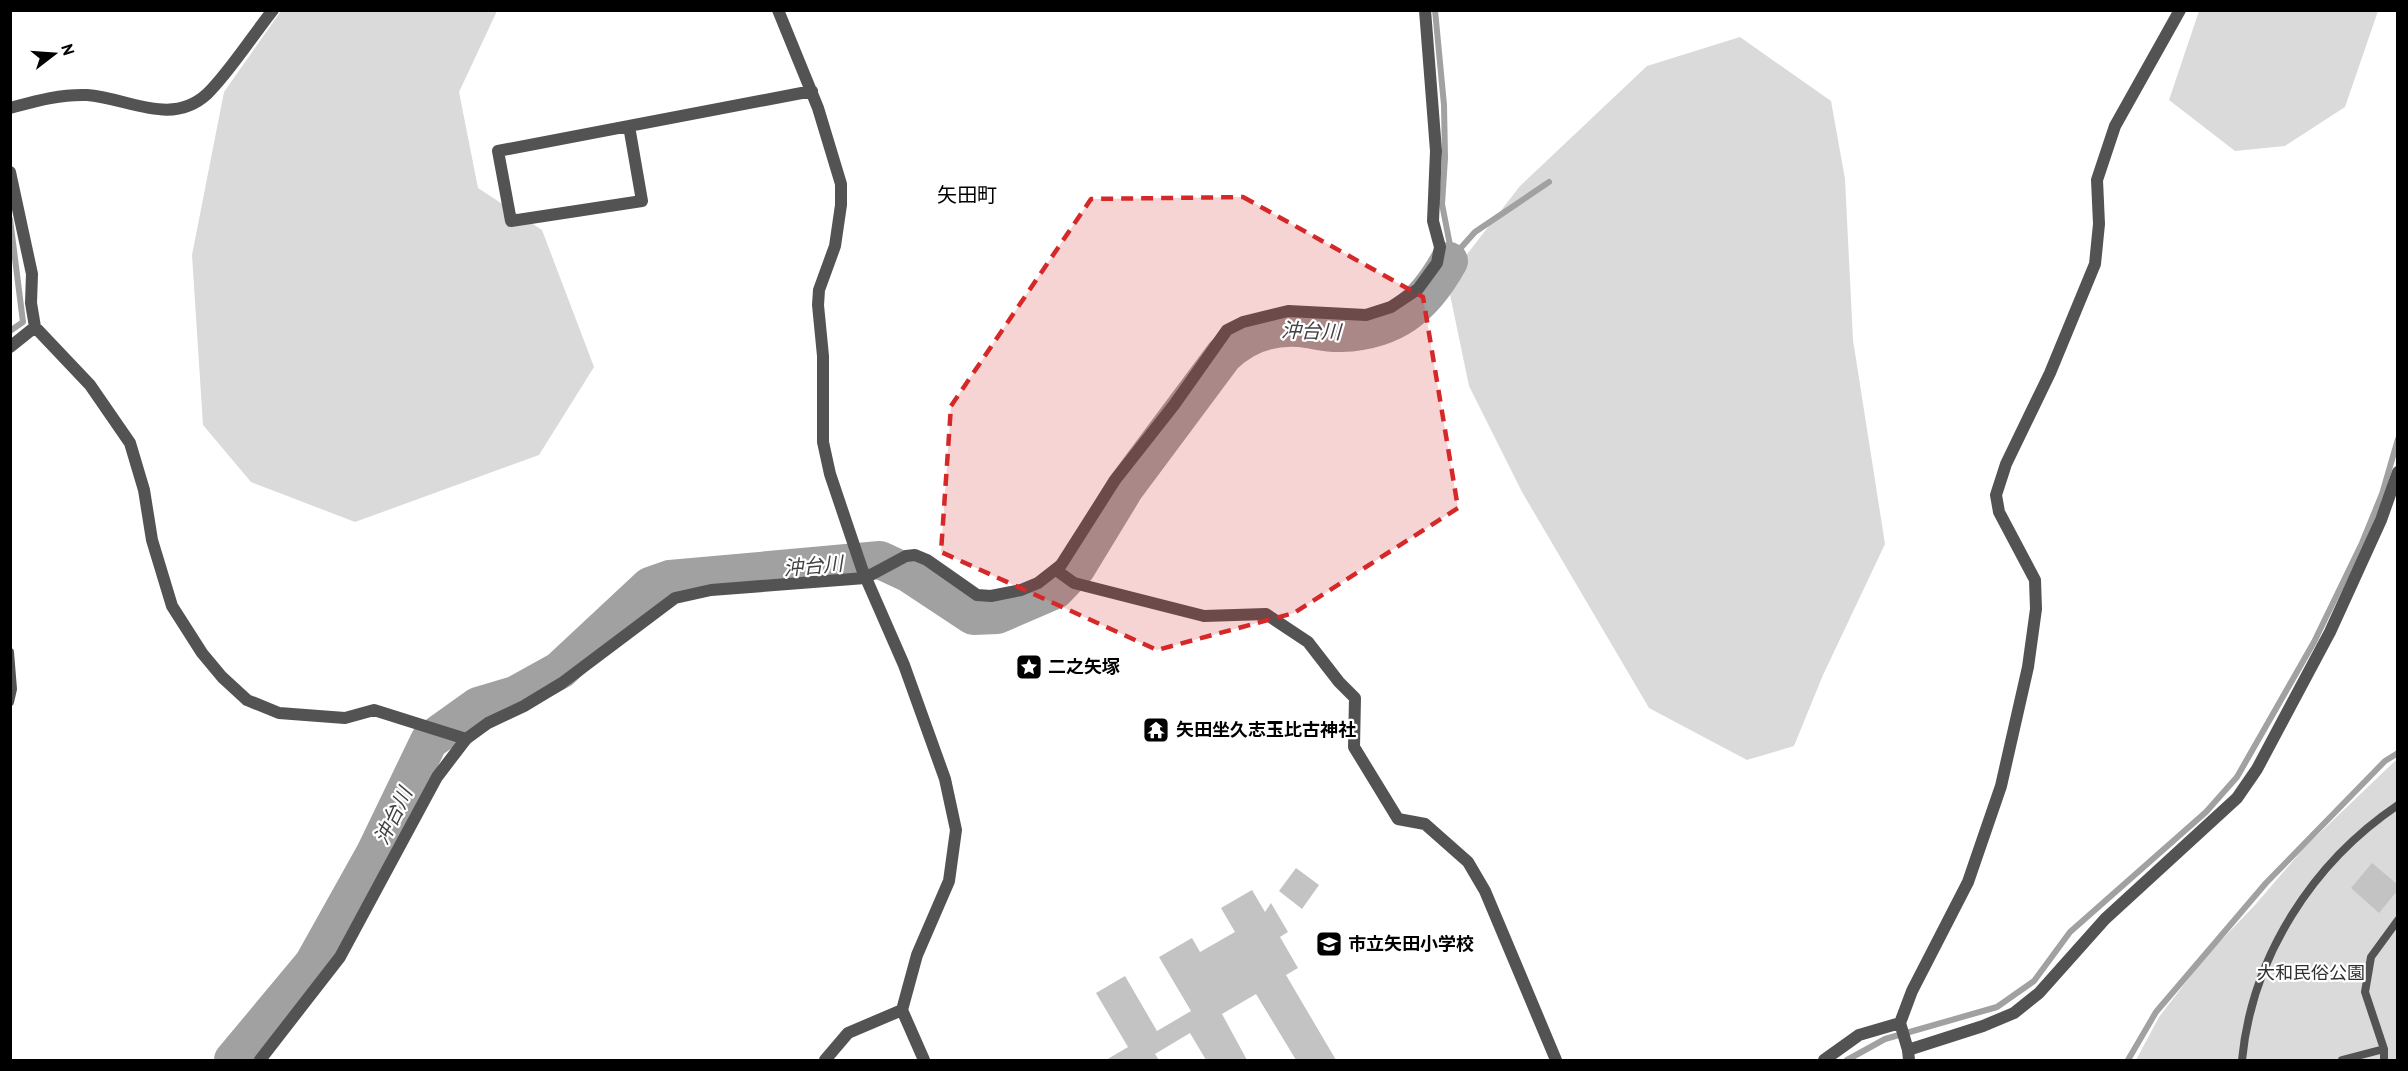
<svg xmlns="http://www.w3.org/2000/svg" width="2408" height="1071" font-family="'PT Sans','Noto Sans JP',sans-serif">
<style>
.green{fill:#dadada}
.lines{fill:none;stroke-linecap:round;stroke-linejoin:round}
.stream{stroke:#a1a1a1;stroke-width:6}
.river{stroke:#a1a1a1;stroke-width:38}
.building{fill:#c3c3c3}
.service{stroke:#535353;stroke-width:8}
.minor{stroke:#535353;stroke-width:12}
.tertiary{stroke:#535353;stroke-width:12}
.marked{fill:#d62828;fill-opacity:0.2;stroke:#d62828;stroke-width:4.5;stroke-dasharray:12 8;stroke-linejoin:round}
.labels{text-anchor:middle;stroke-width:4.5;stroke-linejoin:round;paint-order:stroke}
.poi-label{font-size:18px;font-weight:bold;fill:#000;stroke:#fff;text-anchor:start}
.park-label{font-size:18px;fill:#313131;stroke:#fff}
.neighbourhood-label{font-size:20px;fill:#000;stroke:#fff}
.water-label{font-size:20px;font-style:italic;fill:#424242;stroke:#fff}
</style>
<rect width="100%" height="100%" fill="#fff"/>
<!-- green -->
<path class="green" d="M 281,11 L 497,11 L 459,92 L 478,188 L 542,230 L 594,367 L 539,455 L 355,522 L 251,482 L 203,425 L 192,255 L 224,92 Z
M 2199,11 L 2199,10 L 2378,11 L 2345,107 L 2285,146 L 2235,151 L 2169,100 Z
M 1740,37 L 1831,101 L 1845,179 L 1853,340 L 1885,544 L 1823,675 L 1794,746 L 1747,760 L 1649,708 L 1522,492 L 1469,386 L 1447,280 L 1520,186 L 1647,66 Z
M 2397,759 L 2397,1060 L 2136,1060 L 2159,1017 L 2206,956 L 2255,905 L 2304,848 Z"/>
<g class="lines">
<!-- stream -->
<path class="stream" d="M 1435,10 L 1444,105 L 1445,158 L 1442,204 L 1450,245 L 1449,261
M 10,219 L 23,322 L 10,331
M 1449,261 L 1475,232 L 1549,182
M 1847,1060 L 1885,1039 L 1997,1007 L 2034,981 L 2070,932 L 2206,812 L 2237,777 L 2314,642 L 2362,543 L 2382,494 L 2398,439
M 2128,1060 L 2156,1012 L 2266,883 L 2385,761 L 2398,753"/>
<!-- river -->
<path class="river" d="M 233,1060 L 313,964 L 375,853 L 429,741 L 478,706 L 515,695 L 560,670 L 650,586 L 670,579 L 880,560 L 908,573 L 973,616 L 997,615 L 1055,590 L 1077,567 L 1125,488 L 1224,355 C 1245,335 1270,326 1299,328 C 1313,329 1327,334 1341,333 C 1395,331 1424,306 1449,261"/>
</g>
<!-- building -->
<path class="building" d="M 2372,863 L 2397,884 L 2397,891 L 2379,913 L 2351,888 Z
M 1296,868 L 1319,885 L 1302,909 L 1279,891 Z
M 1252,890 L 1265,912 L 1271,903 L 1288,932 L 1280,937 L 1298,968 L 1286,975 L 1336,1060 L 1296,1060 L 1256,994 L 1222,1014 L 1247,1060 L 1206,1060 L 1190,1033 L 1155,1054 L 1159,1060 L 1106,1060 L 1128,1047 L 1096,993 L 1125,976 L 1157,1031 L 1191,1011 L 1159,957 L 1192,938 L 1200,952 L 1235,932 L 1221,908 Z"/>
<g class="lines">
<!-- service -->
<path class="service" d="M 10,652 L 13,689 L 10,702
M 2384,1049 L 2365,992 L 2371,957 L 2398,920
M 2242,1060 C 2252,957 2312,863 2398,805
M 2342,1060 L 2384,1049 L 2384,1060"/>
<!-- minor -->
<path class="minor" d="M 778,10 L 818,108 L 841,184 L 841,205 L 835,246 L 819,290 L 818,305 L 823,356 L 823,442 L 830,474 L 862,569 L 904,665 L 945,779 L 956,830 L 949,881 L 917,955 L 902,1010 L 924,1060
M 2180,10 L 2115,126 L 2097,180 L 2099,224 L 2095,264 L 2050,373 L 2006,464 L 1996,495 L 1999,512 L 2035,580 L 2036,609 L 2028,667 L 2001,786 L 1968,882 L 1912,991 L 1900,1023 L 1908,1050 L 1983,1026 L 2014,1013 L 2039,993 L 2105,919 L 2237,798 L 2257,769 L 2330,632 L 2381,520 L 2398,472
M 10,108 C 36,101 60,94 87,95 C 128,98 171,127 207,94 C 228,74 253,35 273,10
M 629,126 L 642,201 L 511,221 L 498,151 L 812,91
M 10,172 L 32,274 L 31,303 L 35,327 L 90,385 L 130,443 L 144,490 L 152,540 L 172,606 L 202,653 L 222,677 L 247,700 L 279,713 L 345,718 L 374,710 L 466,739
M 10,347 L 35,327
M 1056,570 L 1074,583 L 1204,616 L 1266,614 L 1308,642 L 1339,682 L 1355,698 L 1354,747 L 1398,819 L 1425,824 L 1468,862 L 1485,891 L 1556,1060
M 865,578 L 906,556 L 915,555 L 927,560 L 977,595 L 991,596 L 1021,590 L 1038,583 L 1061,565 L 1115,480 L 1174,405 L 1227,330 L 1243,322 L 1288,311 L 1366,315 L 1391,307 L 1418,289 L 1437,263 L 1440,247 L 1433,221 L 1436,151 L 1425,10
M 825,1060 L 848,1033 L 902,1010
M 1824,1060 L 1859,1035 L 1900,1023"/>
<!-- tertiary -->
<path class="tertiary" d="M 1908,1050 L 1909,1060
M 260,1060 L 340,957 L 437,777 L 466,739 L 488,723 L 524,706 L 562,683 L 675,598 L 711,590 L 865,578"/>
</g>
<!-- marked area -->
<path class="marked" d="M 1243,197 L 1423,297 L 1458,508 L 1294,613 L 1157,650 L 941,552 L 951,406 L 1091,199 Z"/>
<!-- icons -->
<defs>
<symbol id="sight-square" viewBox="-11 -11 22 22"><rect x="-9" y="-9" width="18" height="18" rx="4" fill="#000" stroke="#fff"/><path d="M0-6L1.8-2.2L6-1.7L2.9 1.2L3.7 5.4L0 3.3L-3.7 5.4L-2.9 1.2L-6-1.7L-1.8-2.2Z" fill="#fff"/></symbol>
<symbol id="temple-square" viewBox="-11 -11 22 22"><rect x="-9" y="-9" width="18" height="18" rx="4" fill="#000" stroke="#fff"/><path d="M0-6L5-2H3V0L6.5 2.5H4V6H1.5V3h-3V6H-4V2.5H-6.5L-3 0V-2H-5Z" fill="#fff"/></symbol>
<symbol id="school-square" viewBox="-11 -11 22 22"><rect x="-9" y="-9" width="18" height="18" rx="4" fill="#000" stroke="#fff"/><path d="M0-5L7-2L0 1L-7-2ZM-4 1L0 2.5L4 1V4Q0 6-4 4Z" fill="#fff"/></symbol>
</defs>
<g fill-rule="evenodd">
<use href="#sight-square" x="1014" y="652" width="30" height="30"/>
<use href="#temple-square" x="1141" y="715" width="30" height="30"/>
<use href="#school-square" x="1314" y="929" width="30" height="30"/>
</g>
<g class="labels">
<!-- poi labels -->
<g class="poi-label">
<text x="1048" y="673">二之矢塚</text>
<text x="1176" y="736">矢田坐久志玉比古神社</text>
<text x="1348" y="950">市立矢田小学校</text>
</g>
<!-- park labels -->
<g class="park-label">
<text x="2311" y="979">大和民俗公園</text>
</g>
<!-- neighbourhood labels -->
<g class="neighbourhood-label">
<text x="967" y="202">矢田町</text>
</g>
<!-- water labels -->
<g class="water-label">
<text transform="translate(1311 331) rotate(2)" y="7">沖台川</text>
<text transform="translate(813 566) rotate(-5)" y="7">沖台川</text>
<text transform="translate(393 816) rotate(-64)" y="7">沖台川</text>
</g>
</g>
<!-- border -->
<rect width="2408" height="1071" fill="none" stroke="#000000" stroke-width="24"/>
<!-- north arrow -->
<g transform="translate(54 54) rotate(73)" stroke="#ffffff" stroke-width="4.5" paint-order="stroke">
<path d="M0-4.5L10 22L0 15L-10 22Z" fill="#000000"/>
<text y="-9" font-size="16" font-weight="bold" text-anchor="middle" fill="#000000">N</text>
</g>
</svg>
